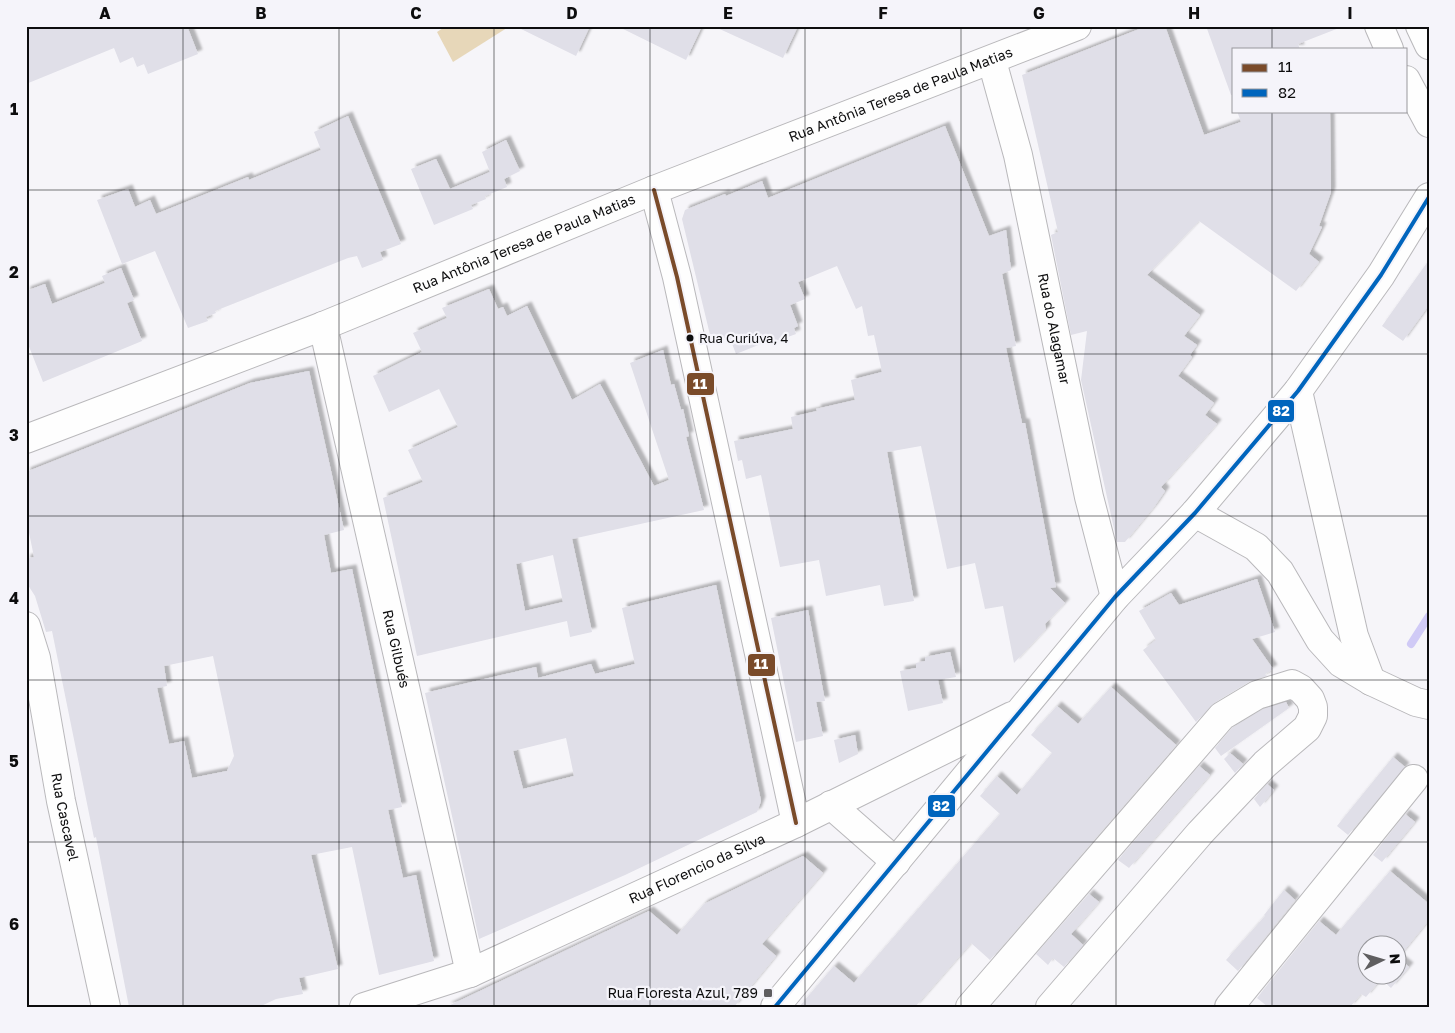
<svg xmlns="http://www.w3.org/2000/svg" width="1455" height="1033" font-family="'Golos Text',sans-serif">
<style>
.park{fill:#e7d7b9}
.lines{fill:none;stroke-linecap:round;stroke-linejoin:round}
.stream{stroke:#d0caf6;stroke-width:8}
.building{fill:#e0dfe8;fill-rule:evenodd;filter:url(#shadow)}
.minor-casing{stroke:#b9b8bb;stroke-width:30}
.major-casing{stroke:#b9b8bb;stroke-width:30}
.minor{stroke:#fefefe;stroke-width:28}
.major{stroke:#fefefe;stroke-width:28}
.bus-1-casing{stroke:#f5f4fa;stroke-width:8}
.bus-2-casing{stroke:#f5f4fa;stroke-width:8}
.bus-1{stroke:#7a4b2a;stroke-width:4}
.bus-2{stroke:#0065bd;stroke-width:4}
.grid{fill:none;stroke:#0d0d0e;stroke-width:1;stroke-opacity:0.55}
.bus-dot{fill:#0d0d0e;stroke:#f5f4fa;stroke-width:2}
.poi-dot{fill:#5f5e60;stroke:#f5f4fa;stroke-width:2}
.labels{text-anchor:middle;stroke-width:4.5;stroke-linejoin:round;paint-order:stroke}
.bus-label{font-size:13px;fill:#0d0d0e;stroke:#f5f4fa;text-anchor:start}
.street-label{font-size:14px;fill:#0d0d0e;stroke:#f5f4fa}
.poi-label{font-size:14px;fill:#0d0d0e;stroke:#f5f4fa;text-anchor:end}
.line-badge{stroke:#f5f4fa;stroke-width:2}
.badge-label{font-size:14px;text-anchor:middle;font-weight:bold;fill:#fff}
.neatline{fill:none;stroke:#0d0d0e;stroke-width:2}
.grid-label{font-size:16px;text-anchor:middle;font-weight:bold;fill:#0d0d0e}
</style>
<defs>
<filter id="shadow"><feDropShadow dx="4.5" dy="-4.5" stdDeviation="1" flood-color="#0004"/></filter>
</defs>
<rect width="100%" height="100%" fill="#f6f5f9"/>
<!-- park -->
<path class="park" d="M 446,26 L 510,26 L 453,62 L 437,32 Z"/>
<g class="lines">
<!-- stream -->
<path class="stream" d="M 1411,644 L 1429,616"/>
</g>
<!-- building -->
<path class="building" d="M 26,26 L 187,26 L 198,54 L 148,74 L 144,64 L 137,67 L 133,57 L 120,63 L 114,48 L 26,84 Z
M 515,26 L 590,26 L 576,56 Z
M 617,26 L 702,26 L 686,60 Z
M 713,26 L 798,26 L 783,58 Z
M 1147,26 L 1165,26 L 1204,135 L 1241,122 L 1237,111 L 1330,111 L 1331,192 L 1319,226 L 1322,227 L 1309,254 L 1319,262 L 1296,291 L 1199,221 L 1147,275 L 1200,315 L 1184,336 L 1197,345 L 1190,355 L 1192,357 L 1178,376 L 1214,403 L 1205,415 L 1217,424 L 1161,487 L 1165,491 L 1154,507 L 1125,542 L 1117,542 L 1081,380 L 1087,331 L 1071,335 L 1051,235 L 1058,232 L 1022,75 Z
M 1206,26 L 1338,26 L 1339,28 L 1298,44 L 1300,49 L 1234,49 L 1234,95 L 1231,95 Z
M 348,116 L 401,244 L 380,252 L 383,260 L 362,268 L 357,256 L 348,258 L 215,311 L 216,313 L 206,317 L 208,321 L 188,328 L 155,251 L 122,264 L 97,200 L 128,189 L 135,207 L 150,200 L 156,214 L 248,177 L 249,180 L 321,150 L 314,132 Z
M 945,126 L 989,236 L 1006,230 L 1011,270 L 1002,274 L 1016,346 L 1006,348 L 1022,423 L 1025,423 L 1056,587 L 1050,588 L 1065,603 L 1045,624 L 1046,629 L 1014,663 L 1003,606 L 985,609 L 975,563 L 947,569 L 921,446 L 887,452 L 914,601 L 884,606 L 880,585 L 826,596 L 819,560 L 780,567 L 761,475 L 746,479 L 742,460 L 738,461 L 734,441 L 793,429 L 791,417 L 817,411 L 816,409 L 855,400 L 851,380 L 882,372 L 874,335 L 868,336 L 862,306 L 856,309 L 837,266 L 798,282 L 805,299 L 790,305 L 798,326 L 794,328 L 796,334 L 774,342 L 773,339 L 736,354 L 729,336 L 712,343 L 682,219 L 685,210 L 725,194 L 726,196 L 762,181 L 768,198 Z
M 506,140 L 520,171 L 504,179 L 507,187 L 485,196 L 486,199 L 471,205 L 473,209 L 434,225 L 411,169 L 436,159 L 450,189 L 490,172 L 482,152 Z
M 1429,260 L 1429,305 L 1403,341 L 1382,326 Z
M 121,268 L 134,300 L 127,303 L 142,341 L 43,382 L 26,339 L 26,291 L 45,284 L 52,304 L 105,283 L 102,276 Z
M 489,289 L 498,309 L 503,307 L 507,316 L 527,306 L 572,400 L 600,384 L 654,486 L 669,480 L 630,363 L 663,350 L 671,385 L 674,384 L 681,410 L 683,409 L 689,436 L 686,437 L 704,510 L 572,539 L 592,632 L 570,637 L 567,621 L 417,656 L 383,498 L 423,482 L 408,450 L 458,427 L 439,389 L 389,412 L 373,376 L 422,352 L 413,333 L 447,318 L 442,308 ZM 553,555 L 563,602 L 525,611 L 516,564 Z
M 309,371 L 344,530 L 324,535 L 331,573 L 352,569 L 402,807 L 388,810 L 403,878 L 416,875 L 434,961 L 379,975 L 352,847 L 311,855 L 338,969 L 299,978 L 303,994 L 276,999 L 259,1007 L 129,1007 L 96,837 L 94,838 L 52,631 L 46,632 L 35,596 L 26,582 L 26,559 L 34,557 L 26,518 L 26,472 L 250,383 ZM 213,656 L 234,756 L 227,771 L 192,778 L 184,741 L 169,744 L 157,688 L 167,686 L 164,666 Z
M 1257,579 L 1275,632 L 1252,639 L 1273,669 L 1265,674 L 1267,676 L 1249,682 L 1214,703 L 1196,722 L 1143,650 L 1156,640 L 1139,611 L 1171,593 L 1179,605 Z
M 716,585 L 761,801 L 757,812 L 625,875 L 479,939 L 425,693 L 536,667 L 538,678 L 591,664 L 595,674 L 635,664 L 622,608 ZM 566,738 L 574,776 L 523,789 L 513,751 Z
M 808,610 L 825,701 L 816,702 L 823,736 L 796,742 L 771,618 Z
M 950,652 L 956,677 L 938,680 L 943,703 L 908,711 L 900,671 L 916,668 L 916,663 L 925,661 L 925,657 Z
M 1111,687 L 1176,745 L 990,960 L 971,943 L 915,1007 L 799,1007 L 834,966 L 854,983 L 1000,814 L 980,796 L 997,776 L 1017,795 L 1052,753 L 1031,735 L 1057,706 L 1078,724 Z
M 1286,702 L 1289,708 L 1221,756 L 1215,748 L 1232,728 L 1263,709 Z
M 855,735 L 858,754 L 839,763 L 834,740 Z
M 1230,753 L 1243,764 L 1235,773 L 1224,759 Z
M 1393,757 L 1405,767 L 1348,835 L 1337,826 Z
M 1199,766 L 1210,775 L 1129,868 L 1118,860 Z
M 1267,784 L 1274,790 L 1260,807 L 1254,799 Z
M 1405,814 L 1415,822 L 1382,862 L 1373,855 Z
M 803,856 L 823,873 L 762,944 L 776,956 L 734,1007 L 446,1007 L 649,911 L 677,935 L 704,904 Z
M 1390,871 L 1429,904 L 1429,920 L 1398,958 L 1409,967 L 1391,988 L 1381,979 L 1366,997 L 1361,994 L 1350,1007 L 1268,1007 L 1257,998 L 1319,921 L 1336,935 ZM 1368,946 L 1398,946 L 1398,976 L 1368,976 Z
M 1284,890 L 1295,900 L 1238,971 L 1226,960 L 1265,916 L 1264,915 Z
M 1089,894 L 1099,902 L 1071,934 L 1083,945 L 1064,967 L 1053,958 L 1048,965 L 1036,954 Z"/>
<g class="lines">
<defs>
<g id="minor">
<path id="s1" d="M 992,61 L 1018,155 L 1089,497 L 1115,597"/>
<path d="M 654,190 L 677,277 L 796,823"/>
<path id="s2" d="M 323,326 L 470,973"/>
<path d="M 1298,391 L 1354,636 L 1371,681"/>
<path id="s3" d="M 26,439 L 323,326 L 654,190 L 1077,26"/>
<path d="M 1195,513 L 1256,547 L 1280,572 L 1320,640 L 1341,663 L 1371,681 L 1416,702 L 1429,705"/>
<path id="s4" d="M 26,626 L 36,658 L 61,801 L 106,1007"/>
<path d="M 831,805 L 896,862"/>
<path id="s5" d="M 364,1007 L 470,973 L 796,823 L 1012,716"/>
<path d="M 775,1007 L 1115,597 L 1195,513 L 1298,391 L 1381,275 L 1429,197"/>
<path d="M 970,1007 L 1222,716 L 1257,695 L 1292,684 L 1301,689 L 1310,699 L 1313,707 L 1313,716 L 1307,728 L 1265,764 L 1200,833 L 1050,1007"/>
<path d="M 1229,1007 L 1414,779"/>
</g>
<path id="major" d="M 1379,26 L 1389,49
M 1420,26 L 1429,45
M 1406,80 L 1429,123"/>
</defs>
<!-- minor casing -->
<use href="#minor" class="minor-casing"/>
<!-- major casing -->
<use href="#major" class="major-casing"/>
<!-- minor -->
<use href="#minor" class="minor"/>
<!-- major -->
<use href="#major" class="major"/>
<defs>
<path id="bus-1" d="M 654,190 L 677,277 L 796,823"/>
<path id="bus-2" d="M 775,1007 L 1115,597 L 1195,513 L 1298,391 L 1381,275 L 1429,197"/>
</defs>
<!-- bus-1 casing -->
<use href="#bus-1" class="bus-1-casing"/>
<!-- bus-2 casing -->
<use href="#bus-2" class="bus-2-casing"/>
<!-- bus-1 -->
<use href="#bus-1" class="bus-1"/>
<!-- bus-2 -->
<use href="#bus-2" class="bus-2"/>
</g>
<!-- grid -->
<path class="grid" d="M 183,26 L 183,1007M 339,26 L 339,1007M 494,26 L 494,1007M 650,26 L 650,1007M 805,26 L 805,1007M 961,26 L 961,1007M 1116,26 L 1116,1007M 1272,26 L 1272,49M 1272,111 L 1272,1007M 26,190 L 1429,190M 26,354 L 1429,354M 26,516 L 1429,516M 26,680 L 1429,680M 26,842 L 1429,842"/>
<!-- markers -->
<circle class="bus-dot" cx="690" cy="338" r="4.5"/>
<rect class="poi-dot" x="763" y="988" width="10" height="10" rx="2.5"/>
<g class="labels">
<!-- bus labels -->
<g class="bus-label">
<text x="699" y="343">Rua Curiúva, 4</text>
</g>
<!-- street labels -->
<g class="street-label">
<text dy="5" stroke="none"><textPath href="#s3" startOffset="940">Rua Antônia Teresa de Paula Matias</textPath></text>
<text dy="5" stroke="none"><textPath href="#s3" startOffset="535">Rua Antônia Teresa de Paula Matias</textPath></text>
<text dy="5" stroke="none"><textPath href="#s1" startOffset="275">Rua do Alagamar</textPath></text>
<text dy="5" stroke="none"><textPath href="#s2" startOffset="331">Rua Gilbués</textPath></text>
<text dy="5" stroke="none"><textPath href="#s4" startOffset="195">Rua Cascavel</textPath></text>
<text dy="5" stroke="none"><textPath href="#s5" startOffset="361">Rua Florencio da Silva</textPath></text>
</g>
<!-- poi labels -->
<g class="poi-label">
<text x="758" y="998">Rua Floresta Azul, 789</text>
</g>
</g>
<g class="line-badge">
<rect x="686" y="372" width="29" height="24" rx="5" fill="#7a4b2a"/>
<rect x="1267" y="399" width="28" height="24" rx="5" fill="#0065bd"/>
<rect x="747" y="653" width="29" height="24" rx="5" fill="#7a4b2a"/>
<rect x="927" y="794" width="29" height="24" rx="5" fill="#0065bd"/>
</g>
<g class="badge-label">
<text x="700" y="389">11</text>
<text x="1281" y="416">82</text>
<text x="761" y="669">11</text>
<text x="941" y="811">82</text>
</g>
<!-- border -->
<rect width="1455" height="1033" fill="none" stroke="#f5f4fa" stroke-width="55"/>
<!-- legend -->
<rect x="1232" y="48" width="175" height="65" fill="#f5f4fa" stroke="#98989c"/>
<rect x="1242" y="64" width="25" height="8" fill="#7a4b2a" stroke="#98989c"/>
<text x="1278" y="72" font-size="15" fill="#0d0d0e">11</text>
<rect x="1242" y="89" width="25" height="8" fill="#0065bd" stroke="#98989c"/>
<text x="1278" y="98" font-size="15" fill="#0d0d0e">82</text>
<!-- north arrow -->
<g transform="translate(1382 960) rotate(85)"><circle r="24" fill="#f5f4fa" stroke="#98989c"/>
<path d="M0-4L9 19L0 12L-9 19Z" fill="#5f5e60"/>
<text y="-8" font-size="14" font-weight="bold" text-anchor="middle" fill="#0d0d0e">N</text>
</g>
<rect x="28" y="28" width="1400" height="978" class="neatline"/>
<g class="grid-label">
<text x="105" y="19">A</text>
<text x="261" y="19">B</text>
<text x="416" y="19">C</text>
<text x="572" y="19">D</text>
<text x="728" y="19">E</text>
<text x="883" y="19">F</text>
<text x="1039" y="19">G</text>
<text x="1194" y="19">H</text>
<text x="1350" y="19">I</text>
<text x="14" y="115">1</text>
<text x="14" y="278">2</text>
<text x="14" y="441">3</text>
<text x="14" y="604">4</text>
<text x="14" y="767">5</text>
<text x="14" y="930">6</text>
</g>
</svg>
